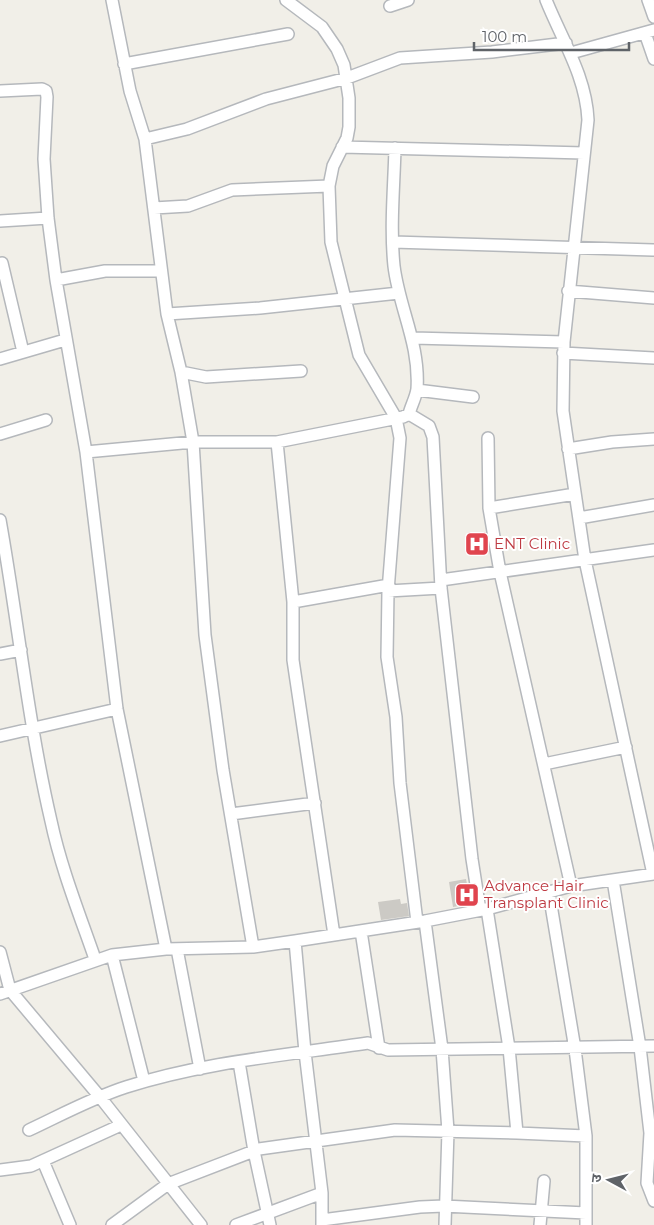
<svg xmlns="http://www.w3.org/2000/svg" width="654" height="1225" font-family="Montserrat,'Noto Sans Devanagari',sans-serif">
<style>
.building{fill:#cccac5}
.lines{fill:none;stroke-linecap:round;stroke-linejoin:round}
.minor-casing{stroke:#b5b8bc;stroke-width:14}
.minor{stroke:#fff;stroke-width:11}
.labels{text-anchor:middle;stroke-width:4;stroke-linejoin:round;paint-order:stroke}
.health-label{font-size:15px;fill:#be3a42;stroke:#fff;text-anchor:start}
</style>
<rect width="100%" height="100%" fill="#f1efe8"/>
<!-- building -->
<path class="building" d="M 485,532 L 489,552 L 475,555 L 471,535 Z
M 466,879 L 471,904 L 453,907 L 449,882 Z
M 400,899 L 401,904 L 407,903 L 409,916 L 381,920 L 378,902 Z"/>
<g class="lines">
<defs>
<path id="minor" d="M 112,0 L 130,91 L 145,139 L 167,314 L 181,372 L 193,442 L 205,635 L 223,770 L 253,947
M 286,0 L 322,27 L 337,49 L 344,65 L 349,98 L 349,127 L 347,138 L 333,166 L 329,186 L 331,242 L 359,355 L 396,418 L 400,438 L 388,591 L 387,657 L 396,717 L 400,783 L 417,922
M 546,0 C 562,40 586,76 588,120 L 564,342 L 563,411 L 585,560 L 653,874
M 648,0 L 654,17
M 390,6 L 408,0
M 645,33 L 654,59
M 571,53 L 654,30
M 124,64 L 288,34
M 0,91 L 42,89 L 46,91 L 47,97 L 44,159 L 48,218 L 56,280 L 86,452 L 117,709 L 166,949
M 145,139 L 187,129 L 266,99 L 347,78 L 400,58 L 492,52 L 566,43
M 342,147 L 584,153
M 154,208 L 188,206 L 232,190 L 329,186
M 0,221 L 48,218
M 393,242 L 653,250
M 2,263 L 23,352
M 56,280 L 105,271 L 161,271
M 568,291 L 654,298
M 167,314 L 260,308 L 399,293
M 413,338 L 564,342
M 563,353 L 654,358
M 0,359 L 65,340
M 181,372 L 206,377 L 301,371
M 417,390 L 473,397
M 409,414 L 429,426 L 433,437 L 441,588 L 472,859 L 480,910
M 0,434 L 46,420
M 488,438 L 489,508 L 500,572 L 571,886
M 277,442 L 293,602 L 293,660 L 334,935
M 568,449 L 612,442 L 654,439
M 86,452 L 193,442 L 277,442 L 403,417 L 409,414 C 411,406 416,397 417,389 C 420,344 399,308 394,266 C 390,227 394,187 395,148
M 489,508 L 575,494
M 579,518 L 654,505
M 0,520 C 18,621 28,722 51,821 C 61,868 79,913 95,959
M 441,580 L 654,550
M 388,591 L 441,588
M 293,602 L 389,585
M 0,654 L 21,650
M 0,736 L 117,709
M 544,764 L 626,747
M 231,814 L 315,803
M 613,880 L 640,1047 L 650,1133 L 647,1183 L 654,1201
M 549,893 L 575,1049 L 586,1136
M 487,909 L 509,1048 L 517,1133 L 586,1136 L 586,1225
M 425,921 L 442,1049 L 448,1131 L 445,1225
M 361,931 L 379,1048
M 295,941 L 305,1052 L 322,1193 L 322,1225
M 177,949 L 200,1069
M 0,952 L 10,990 L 100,1097 L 201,1225
M 112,955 L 144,1081
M 0,994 L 112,955 L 166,949 L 253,947 L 295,941 L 425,921 L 487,909 L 571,886 L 654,874
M 239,1062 L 254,1151 L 270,1225
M 29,1130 C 61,1115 92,1098 126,1087 C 204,1062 288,1055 368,1043 L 388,1050 L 654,1046
M 43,1161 L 70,1225
M 0,1170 L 31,1166 L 121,1125
M 322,1220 L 420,1207 L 444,1206 L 586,1213
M 112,1225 L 168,1184 L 259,1149 L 395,1130 L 517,1133
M 236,1225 L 322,1193
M 540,1225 L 544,1181"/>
</defs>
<!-- minor casing -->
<use href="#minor" class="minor-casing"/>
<!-- minor -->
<use href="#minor" class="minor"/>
</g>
<!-- icons -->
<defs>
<symbol id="hospital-square" viewBox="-11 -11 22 22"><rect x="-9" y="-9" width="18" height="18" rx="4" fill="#e0444e" stroke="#fff"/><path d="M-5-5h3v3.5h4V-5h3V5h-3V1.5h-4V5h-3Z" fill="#fff"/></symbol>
</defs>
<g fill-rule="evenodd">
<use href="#hospital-square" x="463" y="530" width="28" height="28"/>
<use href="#hospital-square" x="453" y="881" width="28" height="28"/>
</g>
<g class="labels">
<!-- health labels -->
<g class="health-label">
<text x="494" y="549">ENT Clinic</text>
<text x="484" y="891">Advance Hair<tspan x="484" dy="17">Transplant Clinic</tspan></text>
</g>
</g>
<!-- north arrow -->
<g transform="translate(609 1180) rotate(277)" stroke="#ffffff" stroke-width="4" paint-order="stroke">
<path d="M0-4L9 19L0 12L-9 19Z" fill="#5f6368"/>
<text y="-8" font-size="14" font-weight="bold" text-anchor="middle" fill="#5f6368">उ</text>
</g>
<!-- scale -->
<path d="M474 42v8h155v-8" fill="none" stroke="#5f6368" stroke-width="2.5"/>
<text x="482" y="42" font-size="15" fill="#5f6368" stroke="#ffffff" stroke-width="4" paint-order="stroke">100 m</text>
</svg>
